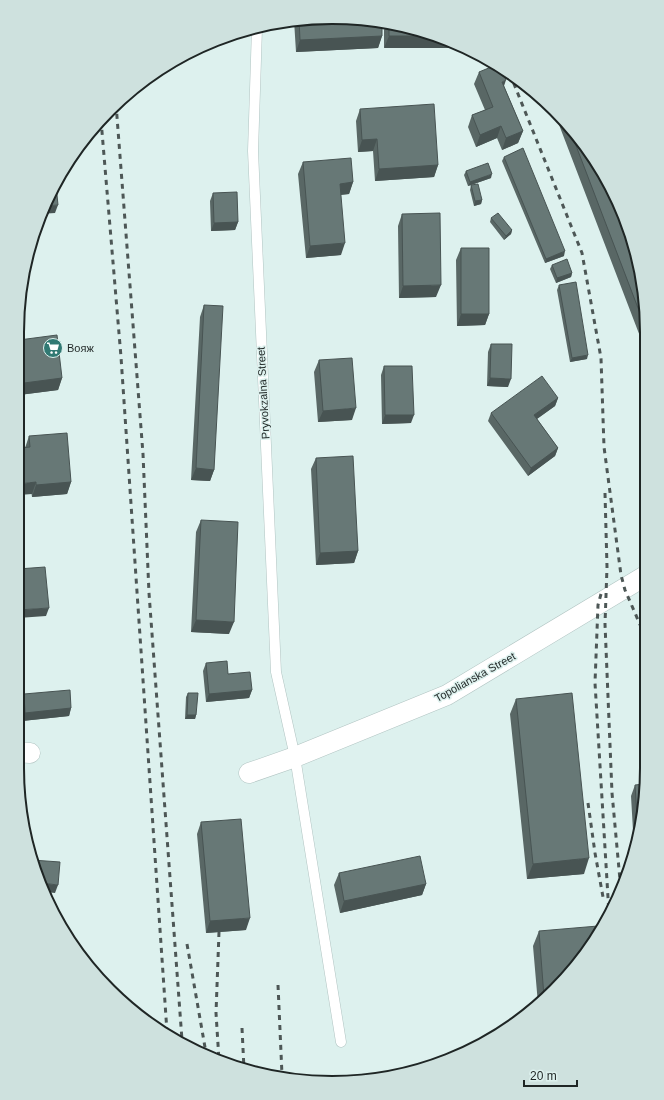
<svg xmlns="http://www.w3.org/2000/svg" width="664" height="1100" font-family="Arial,sans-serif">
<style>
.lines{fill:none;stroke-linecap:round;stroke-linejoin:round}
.lane-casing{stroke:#b1c4c2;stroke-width:11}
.street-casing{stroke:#b1c4c2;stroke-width:21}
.lane{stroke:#fff;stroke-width:10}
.street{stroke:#fff;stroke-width:20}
.rail{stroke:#4d5756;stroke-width:3;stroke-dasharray:5 5;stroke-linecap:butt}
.wall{fill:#596765}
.shaded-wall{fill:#485453}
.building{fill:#677876;stroke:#485453}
.labels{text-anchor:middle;stroke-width:3;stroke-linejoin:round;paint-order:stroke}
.poi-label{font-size:11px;fill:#1f2625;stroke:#ddf1ee;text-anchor:start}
.street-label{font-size:11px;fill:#1f2625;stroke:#ddf1ee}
.rim{fill:none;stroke:#1f2625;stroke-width:2}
</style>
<rect width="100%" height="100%" fill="#ddf1ee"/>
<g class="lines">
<defs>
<path id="lane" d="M 257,28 L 253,151 L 276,672 L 295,757 L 341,1042"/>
<path id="street" d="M 17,752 L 30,753
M 249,773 L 295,757 L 447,695 L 645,576"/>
</defs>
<!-- lane casing -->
<use href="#lane" class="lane-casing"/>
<!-- street casing -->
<use href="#street" class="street-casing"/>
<!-- lane -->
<use href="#lane" class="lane"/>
<!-- street -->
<use href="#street" class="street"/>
<!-- rail -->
<path class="rail" d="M 510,74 L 582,253 L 601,358 L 604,447 L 621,575 L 625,590 L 645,636
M 116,104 L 143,454 L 149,593 L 182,1040
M 101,120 L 121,357 L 167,1032
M 605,493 L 607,567 L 605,624 L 612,793 L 621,891
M 601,594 L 598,605 L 595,683 L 609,914
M 588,803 L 595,853 L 603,897
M 219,932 L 216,1013 L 219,1060
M 187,944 L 206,1053
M 278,985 L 282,1075
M 242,1028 L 244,1069
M 256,1066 L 257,1071"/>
</g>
<!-- wall -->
<path class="wall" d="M 331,18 L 382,36 L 378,48 L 296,52 L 294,20 Z
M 387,23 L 413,28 L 384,48 L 384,30 Z
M 479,72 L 504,86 L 523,131 L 518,143 L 502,150 L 497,138 L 476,147 L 468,127 L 472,115 L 485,110 L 474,84 Z
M 360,109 L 438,165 L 434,177 L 375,181 L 373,151 L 358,152 L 356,121 Z
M 553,109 L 569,124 L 646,311 L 646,352 Z
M 504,157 L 564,256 L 545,263 L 502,161 Z
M 303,162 L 353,182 L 349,194 L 341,195 L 341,255 L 306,258 L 298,174 Z
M 466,171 L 491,178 L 468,186 L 464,175 Z
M 471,185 L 482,200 L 481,204 L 474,206 L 470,190 Z
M 213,193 L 238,222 L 235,230 L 211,231 L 210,201 Z
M 402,214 L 436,297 L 399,298 L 398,226 Z
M 491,218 L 512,230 L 511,234 L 504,240 L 490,222 Z
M 461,248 L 489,314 L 485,325 L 457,326 L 456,260 Z
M 552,265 L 572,273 L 571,277 L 556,283 L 550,269 Z
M 559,285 L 587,359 L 570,362 L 557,290 Z
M 204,305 L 214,470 L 210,481 L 191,480 L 200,317 Z
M 19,340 L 62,378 L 58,390 L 19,395 Z
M 491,344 L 508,387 L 487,386 L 488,352 Z
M 319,360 L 352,420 L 318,422 L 314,372 Z
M 384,366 L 411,423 L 382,424 L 381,375 Z
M 558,398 L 555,406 L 537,419 L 558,448 L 555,456 L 528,476 L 488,421 L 491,413 Z
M 29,436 L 71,482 L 67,494 L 32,497 L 25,448 Z
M 316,458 L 358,551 L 354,563 L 316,565 L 311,469 Z
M 201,520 L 229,634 L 191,632 L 196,532 Z
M 206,663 L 228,674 L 252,690 L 249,698 L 206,702 L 203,671 Z
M 188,693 L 196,715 L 195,719 L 185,719 L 186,697 Z
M 24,694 L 71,708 L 69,716 L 22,721 L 21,703 Z
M 516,699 L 584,874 L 527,879 L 510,714 Z
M 635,785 L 644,809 L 634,848 L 631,796 Z
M 201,822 L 246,930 L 206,933 L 197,834 Z
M 339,873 L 426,884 L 422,895 L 340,913 L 334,885 Z
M 539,931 L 582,960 L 538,1004 L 533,946 Z"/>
<!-- shaded-wall -->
<path class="shaded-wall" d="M 382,36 L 378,48 L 296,52 L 300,40 Z
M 389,36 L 437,36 L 468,48 L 384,48 Z
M 506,80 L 502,92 L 502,82 Z
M 501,126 L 497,138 L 476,147 L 480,135 Z
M 523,131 L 518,143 L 502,150 L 506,138 Z
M 377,139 L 373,151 L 358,152 L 362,140 Z
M 438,165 L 434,177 L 375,181 L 379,169 Z
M 492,174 L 491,178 L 468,186 L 470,182 Z
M 353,182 L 349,194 L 336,195 L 340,184 Z
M 482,200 L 481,204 L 474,206 L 475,201 Z
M 58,205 L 55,213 L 40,214 L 44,206 Z
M 238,222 L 235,230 L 211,231 L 214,223 Z
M 512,230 L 511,234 L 504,240 L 506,236 Z
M 345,243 L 341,255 L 306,258 L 310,246 Z
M 565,251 L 564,256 L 545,263 L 546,259 Z
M 572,273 L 571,277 L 556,283 L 557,278 Z
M 441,285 L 436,297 L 399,298 L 403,286 Z
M 461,314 L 489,314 L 485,325 L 457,326 Z
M 588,355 L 587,359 L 570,362 L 572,358 Z
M 19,373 L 22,373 L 19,382 Z
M 62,378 L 58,390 L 19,395 L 24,383 Z
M 490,378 L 511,379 L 508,387 L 487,386 Z
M 558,398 L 555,406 L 531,423 L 534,415 Z
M 356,408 L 352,420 L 318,422 L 323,411 Z
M 385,415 L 414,415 L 411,423 L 382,424 Z
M 558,448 L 555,456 L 528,476 L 531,468 Z
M 196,468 L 214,470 L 210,481 L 191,480 Z
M 36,482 L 32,494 L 19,495 L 19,484 Z
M 71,482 L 67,494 L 32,497 L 36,485 Z
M 358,551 L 354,563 L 316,565 L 320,553 Z
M 49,608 L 46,616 L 18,618 L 18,610 Z
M 196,620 L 234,622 L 229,634 L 191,632 Z
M 252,690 L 249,698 L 206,702 L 209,694 Z
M 71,708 L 69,716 L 22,721 L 25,713 Z
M 187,715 L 196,715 L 195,719 L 185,719 Z
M 589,858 L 584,874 L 527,879 L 533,864 Z
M 41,883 L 58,885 L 55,893 L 46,892 Z
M 426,884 L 422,895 L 340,913 L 344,901 Z
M 250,918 L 246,930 L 206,933 L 210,921 Z"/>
<!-- building -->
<path class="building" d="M 331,18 L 353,18 L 382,22 L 382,36 L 300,40 L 299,19 Z
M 389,24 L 413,28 L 437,36 L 389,36 Z
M 496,65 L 501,68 L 506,80 L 502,82 L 523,131 L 506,138 L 501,126 L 480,135 L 472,115 L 493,107 L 479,72 Z
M 434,104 L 438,165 L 379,169 L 377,139 L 362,140 L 360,109 Z
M 567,122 L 569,124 L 605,175 L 636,250 L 646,311 L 646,329 Z
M 523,148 L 565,251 L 546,259 L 504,157 Z
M 351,158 L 353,182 L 340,184 L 345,243 L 310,246 L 303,162 Z
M 488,163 L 492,174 L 470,182 L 466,171 Z
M 478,184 L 482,200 L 475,201 L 471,185 Z
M 56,185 L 58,205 L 44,206 Z
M 237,192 L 238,222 L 214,223 L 213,193 Z
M 440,213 L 441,285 L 403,286 L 402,214 Z
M 498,213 L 512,230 L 506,236 L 491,218 Z
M 461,248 L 489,248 L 489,314 L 461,314 Z
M 567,259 L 572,273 L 557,278 L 552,265 Z
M 576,282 L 588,355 L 572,358 L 559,285 Z
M 204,305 L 223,306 L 214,470 L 196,468 Z
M 57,335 L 62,378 L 24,383 L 22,373 L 19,373 L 19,340 Z
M 491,344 L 512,344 L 511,379 L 490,378 Z
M 352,358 L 356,408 L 323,411 L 319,360 Z
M 384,366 L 412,366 L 414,415 L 385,415 Z
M 542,376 L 558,398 L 534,415 L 558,448 L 531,468 L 491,413 Z
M 67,433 L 71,482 L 36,485 L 36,482 L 19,484 L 19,448 L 30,447 L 29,436 Z
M 353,456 L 358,551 L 320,553 L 316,458 Z
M 201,520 L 238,522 L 234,622 L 196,620 Z
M 45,567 L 49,608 L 18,610 L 18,569 Z
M 227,661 L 228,674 L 250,672 L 252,690 L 209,694 L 206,663 Z
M 70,690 L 71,708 L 25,713 L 24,694 Z
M 188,693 L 198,693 L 196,715 L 187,715 Z
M 572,693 L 589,858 L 533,864 L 516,699 Z
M 644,784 L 644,809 L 638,832 L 635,785 Z
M 241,819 L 250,918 L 210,921 L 201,822 Z
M 420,856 L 426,884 L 344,901 L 339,873 Z
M 32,860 L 60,862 L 58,885 L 41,883 L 34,869 Z
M 598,926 L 599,931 L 582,960 L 544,997 L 539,931 Z"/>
<!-- icons -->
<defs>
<symbol id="supermarket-disc" viewBox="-11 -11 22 22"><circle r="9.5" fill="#317973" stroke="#ddf1ee"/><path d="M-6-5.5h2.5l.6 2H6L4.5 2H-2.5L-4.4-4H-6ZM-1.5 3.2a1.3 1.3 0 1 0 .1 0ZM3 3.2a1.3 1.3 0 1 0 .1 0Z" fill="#fff"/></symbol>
</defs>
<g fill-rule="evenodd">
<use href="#supermarket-disc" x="42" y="337" width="22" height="22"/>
</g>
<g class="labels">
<!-- poi labels -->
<g class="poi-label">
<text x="67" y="352">Вояж</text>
</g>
<!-- street labels -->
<g class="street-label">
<text transform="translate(263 393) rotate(-93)" y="4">Pryvokzalna Street</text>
<text transform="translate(475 677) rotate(-29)" y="4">Topolianska Street</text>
</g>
</g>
<!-- crop -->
<path d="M0 0H664V1100H0ZM332 24H332A308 308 0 0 1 640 332V768A308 308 0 0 1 332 1076H332A308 308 0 0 1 24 768V332A308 308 0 0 1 332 24Z" fill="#cee1de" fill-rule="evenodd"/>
<path class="rim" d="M332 24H332A308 308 0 0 1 640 332V768A308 308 0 0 1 332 1076H332A308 308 0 0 1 24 768V332A308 308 0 0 1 332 24Z"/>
<!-- scale -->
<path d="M524 1080v6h53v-6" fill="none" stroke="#1f2625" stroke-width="2"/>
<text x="530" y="1080" font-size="12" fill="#1f2625" stroke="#ddf1ee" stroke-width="3" paint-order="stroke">20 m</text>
</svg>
